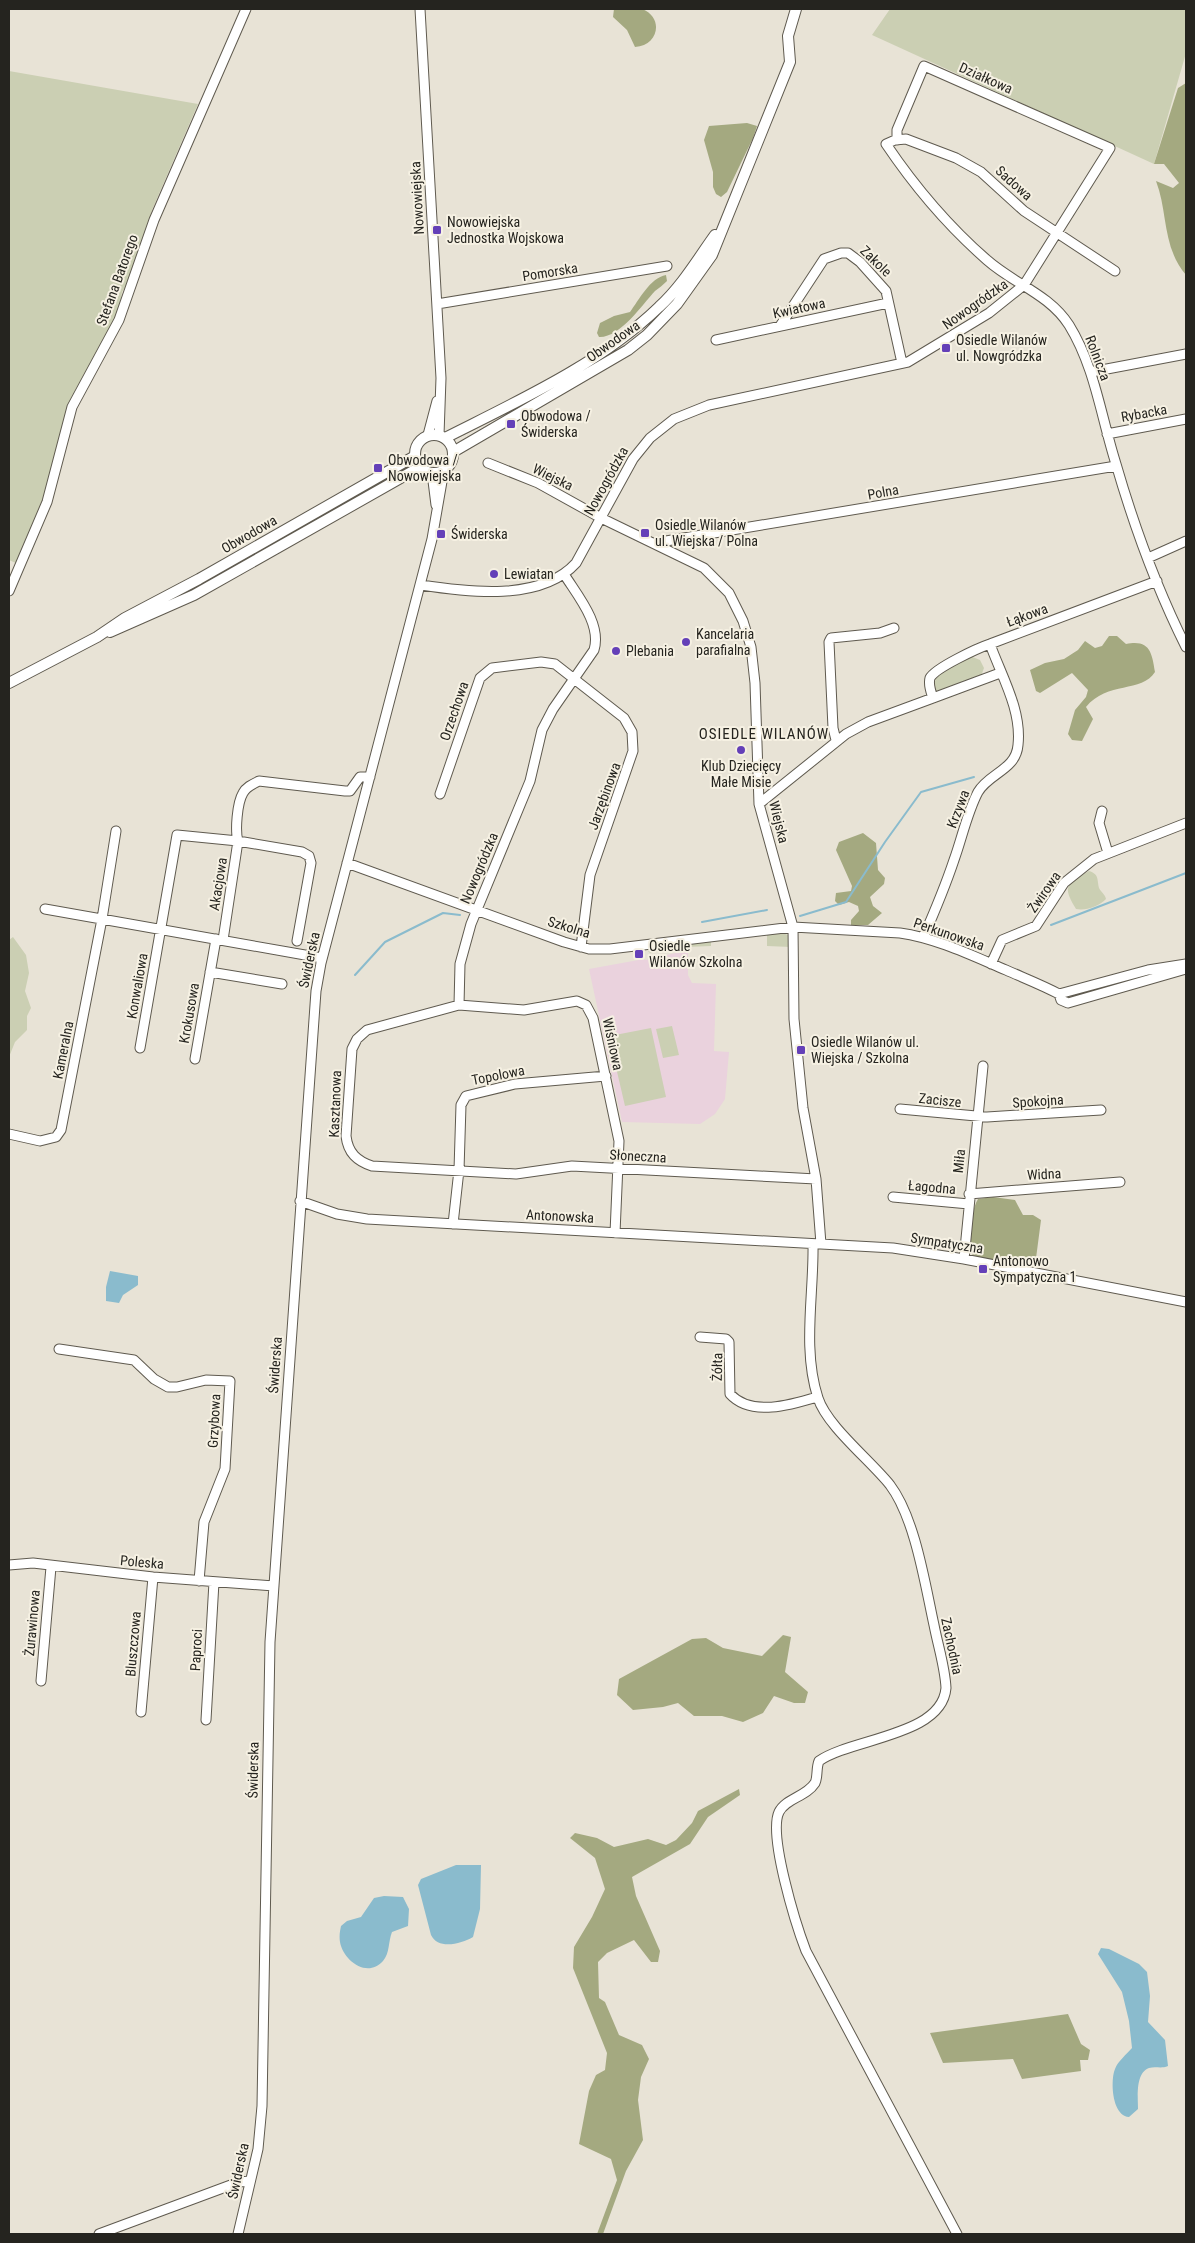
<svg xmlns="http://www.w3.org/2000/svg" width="1195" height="2243" font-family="'Roboto Condensed',sans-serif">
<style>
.education{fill:#ead2dd}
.green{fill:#cbcfb3}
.forest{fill:#a4a980}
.water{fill:#8abbcd}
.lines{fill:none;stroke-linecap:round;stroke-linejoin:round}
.stream{stroke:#8abbcd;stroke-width:2}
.minor-casing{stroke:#5f5a4f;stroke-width:11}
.major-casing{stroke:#5f5a4f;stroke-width:12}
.minor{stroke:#fff;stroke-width:9}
.major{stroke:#fff;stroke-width:10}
.poi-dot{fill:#6440b8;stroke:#f6f1e3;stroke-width:2}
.labels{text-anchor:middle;stroke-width:4;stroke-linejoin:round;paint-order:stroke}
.street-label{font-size:14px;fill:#25241f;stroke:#f6f1e3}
.poi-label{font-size:14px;fill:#25241f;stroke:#f6f1e3;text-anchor:start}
.neighbourhood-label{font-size:15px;letter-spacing:1px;fill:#25241f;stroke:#f6f1e3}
</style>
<rect width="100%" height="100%" fill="#e8e3d6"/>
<!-- education -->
<path class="education" d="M 688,950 L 688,975 L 692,983 L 716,984 L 714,1051 L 729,1052 L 725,1099 L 715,1114 L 700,1124 L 622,1122 L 589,969 L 644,959 L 646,960 Z"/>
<!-- green -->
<path class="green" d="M 890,9 L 1186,9 L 1186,53 L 1154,164 L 872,35 Z
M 9,71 L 198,104 L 152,210 L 139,259 L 132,277 L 122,292 L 120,304 L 111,326 L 70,400 L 46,494 L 18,564 L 9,560 Z
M 970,656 L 980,660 L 984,668 L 981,676 L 936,693 L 934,685 L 937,675 Z
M 1089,871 C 1099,874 1097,879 1099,888 C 1101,892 1105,894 1106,899 C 1099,906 1086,911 1076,909 C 1062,886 1066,884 1089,871 Z
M 783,933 L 790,936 L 791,947 L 767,946 L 767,935 Z
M 13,937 L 26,955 L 29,973 L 25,991 L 31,1008 L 27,1016 L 27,1030 L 15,1042 L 9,1057 L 9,940 Z
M 711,941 L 711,946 L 685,947 L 650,953 L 648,951 L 662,947 Z
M 611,1019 L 615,1035 L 651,1028 L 666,1097 L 625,1106 L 605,1020 Z
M 672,1026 L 679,1055 L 663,1058 L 656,1029 Z"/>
<!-- forest -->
<path class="forest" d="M 614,9 C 622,9 635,7 642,9 C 664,17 659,46 635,47 L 627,30 L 613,17 Z
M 1186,83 L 1186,275 C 1162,247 1168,212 1156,181 L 1173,188 L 1179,183 L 1164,164 L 1154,164 L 1178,88 Z
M 747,123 L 757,126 L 753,138 L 727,192 L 721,197 L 716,194 L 713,187 L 713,172 L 704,140 L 709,126 Z
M 666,275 L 667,281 C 663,285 659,288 655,291 C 642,305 620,338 599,337 L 597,333 L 600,323 L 614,316 L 630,312 C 639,300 650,278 666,275 Z
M 1109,636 L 1117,636 L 1126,644 C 1150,639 1152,653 1155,672 C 1142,693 1107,681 1086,707 L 1093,719 L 1082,741 L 1072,740 L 1068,734 L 1075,710 L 1086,697 L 1088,690 L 1072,673 L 1040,693 L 1036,691 L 1030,670 L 1045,663 L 1064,659 L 1078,650 L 1085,641 L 1095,648 L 1102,646 Z
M 863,833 L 876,843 L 878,870 L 885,878 L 884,884 L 870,897 L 873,906 L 882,913 L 868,925 L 851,925 L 851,920 L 859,911 L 858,906 L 849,902 L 839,905 L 835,901 L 836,893 L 851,891 L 852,886 L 836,850 L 839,842 Z
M 993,1197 L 1015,1200 L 1023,1215 L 1033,1215 L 1041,1220 L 1035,1266 L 1031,1268 L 973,1256 C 967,1241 970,1213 978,1199 Z
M 783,1635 L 791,1637 L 785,1672 L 808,1692 L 805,1703 L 794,1703 L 774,1696 L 763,1713 L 743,1722 L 722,1716 L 694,1716 L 678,1703 L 663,1707 L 633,1710 L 617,1695 L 619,1679 L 692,1639 L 706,1638 L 723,1648 L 762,1656 Z
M 739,1789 L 740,1795 L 708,1817 L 690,1844 L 632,1877 L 636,1896 L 660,1951 L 658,1962 L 651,1962 L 634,1940 L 607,1953 L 598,1962 L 599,1998 L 605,2002 L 619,2035 L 642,2045 L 649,2059 L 641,2077 L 638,2100 L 643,2140 L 626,2171 L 603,2234 L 597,2234 L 617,2180 L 611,2159 L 579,2144 L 589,2091 L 596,2075 L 605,2070 L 607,2053 L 573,1968 L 574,1947 L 592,1917 L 605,1889 L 595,1858 L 570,1838 L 575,1833 L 597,1838 L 614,1847 L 648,1839 L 666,1845 L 676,1840 L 692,1823 L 698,1811 Z
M 1068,2014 L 1081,2044 L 1090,2050 L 1088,2060 L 1080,2060 L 1081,2071 L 1022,2079 L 1013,2059 L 943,2063 L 930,2033 Z"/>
<!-- water -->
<path class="water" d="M 110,1271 L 138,1276 L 138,1285 L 123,1295 L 119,1303 L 106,1301 L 106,1287 Z
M 456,1865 L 481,1865 L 480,1909 L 473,1937 C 461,1944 438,1950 431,1935 L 418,1885 L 421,1879 Z
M 384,1896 L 403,1897 L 409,1909 L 408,1926 L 392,1932 C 388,1942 390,1953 383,1961 C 367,1979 343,1960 340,1942 C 339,1936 340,1931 341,1926 L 347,1921 L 361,1917 L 374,1898 Z
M 1101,1948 L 1109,1949 L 1139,1964 L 1147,1972 L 1150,1996 L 1148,2022 L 1165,2040 L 1168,2066 C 1161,2069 1156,2066 1149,2068 C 1135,2073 1138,2098 1138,2109 L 1129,2117 C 1112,2116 1110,2081 1115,2069 C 1118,2061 1126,2055 1132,2048 L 1129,2021 L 1122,1992 L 1098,1954 Z"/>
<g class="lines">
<!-- stream -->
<path class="stream" d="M 800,916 L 846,902 L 885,842 L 921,792 L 974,777
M 702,922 L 767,910
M 1051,925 L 1186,873
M 355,975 L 385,942 L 443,913 L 460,915"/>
<defs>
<path id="minor" d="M 420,9 L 441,378 L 439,435
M 1115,271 L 1024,211 L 981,172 L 956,158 L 906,139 L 895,140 L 886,144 C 915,187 948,226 987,260 C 1014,284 1049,294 1069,325 C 1095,367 1101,417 1116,464 C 1134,526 1157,589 1186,647
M 437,304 L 667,266
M 780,326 L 824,259 L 841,253 L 848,253 L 860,262 L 886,291 L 902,363
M 716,340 L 888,303
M 1091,372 L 1186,354
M 1107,434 L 1186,419
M 428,435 L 437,401
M 488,463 L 538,483 L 601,518 L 704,568 L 729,593 L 743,621 L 751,647 L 755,683 L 759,804 L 793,927 L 794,1019 L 803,1108 L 816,1179 L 821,1244
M 432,473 L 436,505
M 654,543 L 1116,466
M 1148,558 L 1186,541
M 421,585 C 467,592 541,602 576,563 L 633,459 L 650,438 L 674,419 L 709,405 L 908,362 L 989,313 L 1024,285 L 1110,148 L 924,66 L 897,130 L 897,140
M 9,591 L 47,502 L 72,407 L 119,320 L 154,220 L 246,9
M 933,698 L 1000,673
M 836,740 L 833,728 L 829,642 L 831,638 L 880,633 L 894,628
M 440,794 L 480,678 L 492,668 L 541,662 L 555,664 L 624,718 L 632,732 L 633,751 L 590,875 L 581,947
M 759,804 L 846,734 L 868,722 L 933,698 C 931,692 928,685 930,678 C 935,668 978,648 990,644 L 1157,581
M 1102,811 L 1099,823 L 1108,853
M 347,863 L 564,942 L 589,949 L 610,949 L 793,927 L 900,933 C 936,938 973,956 1006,970 C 1024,978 1042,985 1059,994 L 1061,1000 L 1068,1003 L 1186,969
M 45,909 L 322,958
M 923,938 C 934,913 945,887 954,860 C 962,838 967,813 978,792 C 989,773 1016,770 1018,745 C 1022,710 1001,675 990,644
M 223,940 L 238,841 L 302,852 L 309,856 L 311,863 L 297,941
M 991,964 L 1002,940 L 1036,926 L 1064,883 L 1094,859 L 1186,823
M 210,972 L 282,984
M 1059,994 L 1148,970 L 1186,964
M 459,1005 L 460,964 L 471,924 L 530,781 L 542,730 L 553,709 L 594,650 C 602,624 577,595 564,574
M 140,1048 L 177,835 L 238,841 C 235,831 237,803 243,793 C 246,787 253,784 259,781 L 345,791 L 350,791 L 360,777 L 370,777
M 195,1059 L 216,939
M 900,1109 L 987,1117 L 1101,1110
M 9,1134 L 40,1141 L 56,1137 L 61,1130 L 102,919 L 116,831
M 969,1194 L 1120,1182
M 893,1197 L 969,1204
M 300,1201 L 337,1214 L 367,1219 L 893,1248 L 964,1259 L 1186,1302
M 453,1224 L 459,1170 L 461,1105 L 466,1096 L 515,1084 L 606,1076
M 615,1233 L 619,1141 L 593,1018 L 586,1005 L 577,1001 L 524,1010 L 459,1005 L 367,1030 L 357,1039 L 352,1049 L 346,1136 C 348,1153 357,1161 372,1166 L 516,1174 L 572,1166 L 816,1179
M 813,1244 C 814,1294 802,1349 818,1398 C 827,1426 870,1460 890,1485 C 915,1518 925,1584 934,1625 C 938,1646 945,1667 946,1688 C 942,1736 852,1738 819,1761 C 816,1768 818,1777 815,1783 C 806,1797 786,1798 779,1812 C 768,1835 796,1925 806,1951 L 957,2234
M 964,1259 L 983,1066
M 700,1337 L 726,1339 L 729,1342 L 730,1394 C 751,1417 791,1405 817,1397
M 59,1349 L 134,1360 L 154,1379 L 168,1387 L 177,1387 L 206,1380 L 230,1381 L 225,1469 L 204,1522 L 199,1581
M 9,1565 L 33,1563 L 153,1577 L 274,1586
M 41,1681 L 51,1567
M 141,1712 L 153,1577
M 206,1720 L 214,1582
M 99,2234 L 239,2182 L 250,2181
M 238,2234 L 258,2149 L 262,2106 L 270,1642 L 316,991 L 321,963 L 432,539 L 444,470"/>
<path id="major" d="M415 454a19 19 0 1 1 38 0a19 19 0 1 1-38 0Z
M 445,438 C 518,401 600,364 659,307 C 682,286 697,260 715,235
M 453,452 L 628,350 L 647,335 L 677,304 L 712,255 L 790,62 L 788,36 L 796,9
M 110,632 L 194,595 L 420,467
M 9,683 L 97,637 L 125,618 L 199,579 L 415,456"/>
</defs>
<!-- minor casing -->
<use href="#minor" class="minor-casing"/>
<!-- major casing -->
<use href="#major" class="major-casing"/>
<!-- minor -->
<use href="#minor" class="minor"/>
<!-- major -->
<use href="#major" class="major"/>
</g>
<!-- markers -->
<g class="poi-dot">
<rect x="432" y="225" width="10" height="10" rx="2.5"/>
<rect x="941" y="343" width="10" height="10" rx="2.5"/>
<rect x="506" y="419" width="10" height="10" rx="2.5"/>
<rect x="373" y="463" width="10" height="10" rx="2.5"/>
<rect x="640" y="528" width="10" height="10" rx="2.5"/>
<rect x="436" y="529" width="10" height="10" rx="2.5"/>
<circle cx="494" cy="574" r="5"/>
<circle cx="686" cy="642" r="5"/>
<circle cx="616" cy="651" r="5"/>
<circle cx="741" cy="750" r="5"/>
<rect x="634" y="949" width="10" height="10" rx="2.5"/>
<rect x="796" y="1045" width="10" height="10" rx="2.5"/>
<rect x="978" y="1264" width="10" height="10" rx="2.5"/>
</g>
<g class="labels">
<!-- street labels -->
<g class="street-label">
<text transform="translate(986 78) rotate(24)" y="5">Działkowa</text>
<text transform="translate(1014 183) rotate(42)" y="5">Sadowa</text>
<text transform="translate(417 198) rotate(-93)" y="5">Nowowiejska</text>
<text transform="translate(876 261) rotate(44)" y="5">Zakole</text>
<text transform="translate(550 272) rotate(-9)" y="5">Pomorska</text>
<text transform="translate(117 280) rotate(-70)" y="5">Stefana Batorego</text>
<text transform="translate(975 304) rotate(-35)" y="5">Nowogródzka</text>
<text transform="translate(799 308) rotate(-12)" y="5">Kwiatowa</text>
<text transform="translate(613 341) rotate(-35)" y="5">Obwodowa</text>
<text transform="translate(1098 358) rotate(69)" y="5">Rolnicza</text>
<text transform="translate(1144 413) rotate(-10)" y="5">Rybacka</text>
<text transform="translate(553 477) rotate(26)" y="5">Wiejska</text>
<text transform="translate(606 481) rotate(-61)" y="5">Nowogródzka</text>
<text transform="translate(883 492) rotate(-10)" y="5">Polna</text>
<text transform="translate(249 534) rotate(-30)" y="5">Obwodowa</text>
<text transform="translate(1027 615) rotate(-20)" y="5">Łąkowa</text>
<text transform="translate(454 711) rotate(-71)" y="5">Orzechowa</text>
<text transform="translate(604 796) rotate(-70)" y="5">Jarzębinowa</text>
<text transform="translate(958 809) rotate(-69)" y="5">Krzywa</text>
<text transform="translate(779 822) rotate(76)" y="5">Wiejska</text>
<text transform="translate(479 868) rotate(-67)" y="5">Nowogródzka</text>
<text transform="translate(218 884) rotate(-81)" y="5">Akacjowa</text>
<text transform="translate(1044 892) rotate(-55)" y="5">Żwirowa</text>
<text transform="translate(569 927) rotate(17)" y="5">Szkolna</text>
<text transform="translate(949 934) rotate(19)" y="5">Perkunowska</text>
<text transform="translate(309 960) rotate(-78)" y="5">Świderska</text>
<text transform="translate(137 986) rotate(-80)" y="5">Konwaliowa</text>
<text transform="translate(189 1013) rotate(-80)" y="5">Krokusowa</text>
<text transform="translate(613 1044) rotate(78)" y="5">Wiśniowa</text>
<text transform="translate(63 1050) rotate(-79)" y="5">Kameralna</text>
<text transform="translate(498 1075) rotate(-11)" y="5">Topolowa</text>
<text transform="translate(940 1100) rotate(6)" y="5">Zacisze</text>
<text transform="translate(1038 1101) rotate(-4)" y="5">Spokojna</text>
<text transform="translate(335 1104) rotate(-88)" y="5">Kasztanowa</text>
<text transform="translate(638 1156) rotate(3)" y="5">Słoneczna</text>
<text transform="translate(959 1161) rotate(-84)" y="5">Miła</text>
<text transform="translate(1044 1174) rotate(-3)" y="5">Widna</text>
<text transform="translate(932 1187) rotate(5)" y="5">Łagodna</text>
<text transform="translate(560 1216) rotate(3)" y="5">Antonowska</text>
<text transform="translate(947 1243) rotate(9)" y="5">Sympatyczna</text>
<text transform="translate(275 1365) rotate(-86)" y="5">Świderska</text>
<text transform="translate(717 1367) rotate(-89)" y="5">Żółta</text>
<text transform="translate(214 1421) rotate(-87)" y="5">Grzybowa</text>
<text transform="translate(142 1562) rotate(5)" y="5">Poleska</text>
<text transform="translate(32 1623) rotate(-85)" y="5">Żurawinowa</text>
<text transform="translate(133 1644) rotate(-85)" y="5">Bluszczowa</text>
<text transform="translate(952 1646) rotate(78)" y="5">Zachodnia</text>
<text transform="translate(196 1650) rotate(-87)" y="5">Paproci</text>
<text transform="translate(253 1770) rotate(-89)" y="5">Świderska</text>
<text transform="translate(238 2171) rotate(-78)" y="5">Świderska</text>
</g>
<!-- poi labels -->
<g class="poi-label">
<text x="447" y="227">Nowowiejska<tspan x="447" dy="16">Jednostka Wojskowa</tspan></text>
<text x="956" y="345">Osiedle Wilanów<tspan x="956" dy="16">ul. Nowgródzka</tspan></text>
<text x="521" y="421">Obwodowa /<tspan x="521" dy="16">Świderska</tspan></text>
<text x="388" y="465">Obwodowa /<tspan x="388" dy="16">Nowowiejska</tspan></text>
<text x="655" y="530">Osiedle Wilanów<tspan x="655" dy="16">ul. Wiejska / Polna</tspan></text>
<text x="451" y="539">Świderska</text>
<text x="504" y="579">Lewiatan</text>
<text x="696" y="639">Kancelaria<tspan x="696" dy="16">parafialna</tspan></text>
<text x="626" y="656">Plebania</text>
<text x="741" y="771" text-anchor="middle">Klub Dziecięcy<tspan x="741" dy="16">Małe Misie</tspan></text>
<text x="649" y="951">Osiedle<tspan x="649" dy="16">Wilanów Szkolna</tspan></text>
<text x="811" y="1047">Osiedle Wilanów ul.<tspan x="811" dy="16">Wiejska / Szkolna</tspan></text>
<text x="993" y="1266">Antonowo<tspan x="993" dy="16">Sympatyczna 1</tspan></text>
</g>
<!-- neighbourhood labels -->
<g class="neighbourhood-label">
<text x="764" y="739">OSIEDLE WILANÓW</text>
</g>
</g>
<!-- border -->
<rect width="1195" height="2243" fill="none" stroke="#25241f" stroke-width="20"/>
</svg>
